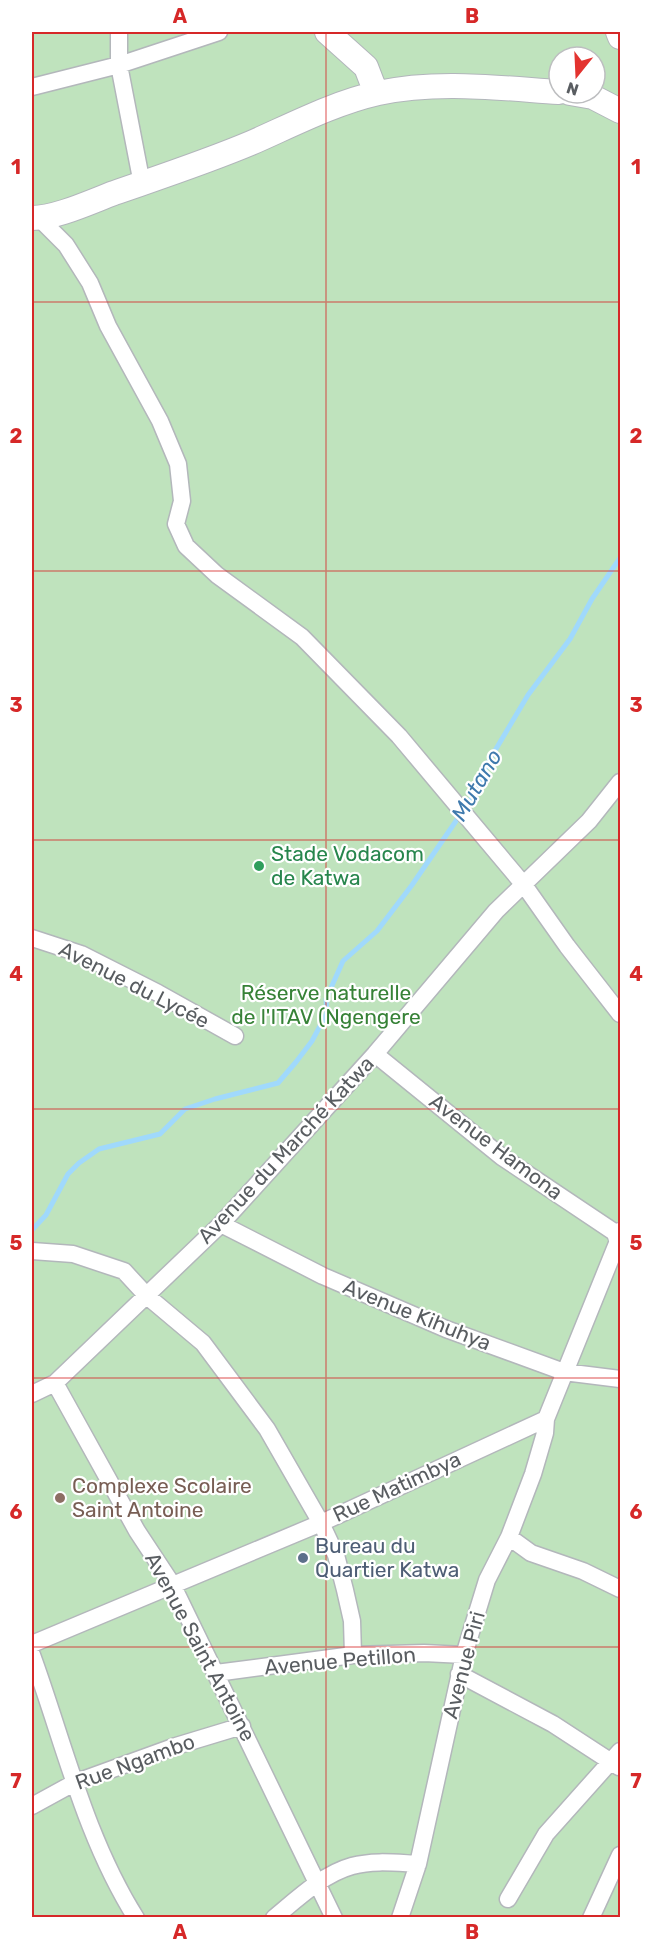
<svg xmlns="http://www.w3.org/2000/svg" width="652" height="1949" font-family="Rubik,sans-serif">
<style>
.green{fill:#bfe3bd;fill-rule:evenodd}
.lines{fill:none;stroke-linecap:round;stroke-linejoin:round}
.stream{stroke:#a0d9fc;stroke-width:5}
.street-casing{stroke:#b3b7bb;stroke-width:19}
.secondary-casing{stroke:#b2b6bb;stroke-width:26}
.street{stroke:#fff;stroke-width:16}
.secondary{stroke:#fff;stroke-width:24}
.grid{fill:none;stroke:#d62828;stroke-width:1.5;stroke-opacity:0.55}
.leisure-dot{fill:#2e9e5b;stroke:#fff;stroke-width:2}
.education-dot{fill:#8d6e63;stroke:#fff;stroke-width:2}
.service-dot{fill:#5c6f8a;stroke:#fff;stroke-width:2}
.labels{text-anchor:middle;stroke-width:4.5;stroke-linejoin:round;paint-order:stroke}
.leisure-label{font-size:21px;fill:#27864d;stroke:#fff;text-anchor:start}
.street-label{font-size:21px;fill:#595d61;stroke:#fff}
.park-label{font-size:21px;fill:#378237;stroke:#fff}
.education-label{font-size:21px;fill:#785e54;stroke:#fff;text-anchor:start}
.service-label{font-size:21px;fill:#4e5e75;stroke:#fff;text-anchor:start}
.water-label{font-size:22px;font-style:italic;fill:#3f7aad;stroke:#fff}
.neatline{fill:none;stroke:#d62828;stroke-width:2}
.grid-label{font-size:20px;text-anchor:middle;font-weight:bold;fill:#d62828}
</style>
<rect width="100%" height="100%" fill="#ece8e0"/>
<!-- green -->
<path class="green" d="M 32,32 L 620,32 L 620,1917 L 32,1918 ZM 559,57 L 595,57 L 595,93 L 559,93 Z"/>
<g class="lines">
<!-- stream -->
<path class="stream" d="M 32,1230 L 46,1215 L 68,1174 L 79,1163 L 99,1149 L 160,1134 L 185,1109 L 215,1099 L 278,1083 L 296,1062 L 312,1041 L 327,1013 L 326,999 L 343,961 L 377,931 L 412,885 L 478,789 L 487,764 L 528,695 L 570,639 L 592,599 L 620,558"/>
<defs>
<path id="street" d="M 119,32 L 119,65 L 142,184
M 32,87 L 119,65 L 219,32
M 39,218 L 66,245 L 90,283 L 108,326 L 160,421 L 178,464 L 182,501 L 176,524 L 186,546 L 217,575 L 302,637 L 399,736 L 524,885 L 567,946 L 620,1014
M 32,938 L 81,954 L 158,993 L 235,1036
M 221,1224 L 323,1276 L 446,1329 L 564,1372 L 620,1379
M 32,1251 L 73,1254 L 124,1271 L 147,1296 L 203,1343 L 267,1429 L 321,1523 L 336,1555 L 345,1590 L 352,1621 L 353,1655
M 55,1383 L 137,1531 L 172,1584 L 334,1918
M 32,1394 L 55,1383 L 221,1224 L 375,1054 L 496,911 L 589,821 L 620,782
M 509,1537 L 531,1553 L 583,1571 L 620,1589
M 32,1644 L 321,1523 L 546,1419 L 620,1236 L 502,1157 L 375,1054
M 32,1655 C 64,1743 85,1837 136,1918
M 216,1673 L 353,1655 L 424,1653 L 464,1655
M 459,1674 L 553,1724 L 619,1767
M 32,1806 L 74,1783 L 176,1746 L 242,1726
M 508,1899 L 546,1834 L 620,1751
M 274,1918 C 297,1899 323,1874 352,1866 C 374,1860 397,1863 418,1864
M 400,1918 L 418,1864 L 464,1655 L 487,1580 L 509,1537 L 533,1474 L 545,1433 L 546,1419
M 591,1918 L 620,1855"/>
<path id="secondary" d="M 327,32 L 366,67 L 376,93
M 618,32 L 620,37
M 570,93 L 593,97 L 620,111
M 32,218 C 56,218 90,202 114,193 C 160,177 206,162 251,143 C 292,125 334,103 378,93 C 437,80 499,88 559,92
M 620,1235 L 620,1236"/>
</defs>
<!-- street casing -->
<use href="#street" class="street-casing"/>
<!-- secondary casing -->
<use href="#secondary" class="secondary-casing"/>
<!-- street -->
<use href="#street" class="street"/>
<!-- secondary -->
<use href="#secondary" class="secondary"/>
</g>
<!-- grid -->
<path class="grid" d="M 326,32 L 326,1918M 32,302 L 620,302M 32,571 L 620,571M 32,840 L 620,840M 32,1109 L 620,1109M 32,1378 L 620,1378M 32,1647 L 620,1647"/>
<!-- markers -->
<circle class="leisure-dot" cx="259" cy="866" r="6"/>
<circle class="education-dot" cx="60" cy="1498" r="6"/>
<circle class="service-dot" cx="303" cy="1558" r="6"/>
<g class="labels">
<!-- leisure labels -->
<g class="leisure-label">
<text x="271" y="861">Stade Vodacom<tspan x="271" dy="24">de Katwa</tspan></text>
</g>
<!-- street labels -->
<g class="street-label">
<text transform="translate(134 985) rotate(27)" y="7">Avenue du Lycée</text>
<text transform="translate(496 1147) rotate(37)" y="7">Avenue Hamona</text>
<text transform="translate(286 1150) rotate(-47)" y="7">Avenue du Marché Katwa</text>
<text transform="translate(417 1315) rotate(22)" y="7">Avenue Kihuhya</text>
<text transform="translate(397 1487) rotate(-25)" y="7">Rue Matimbya</text>
<text transform="translate(200 1647) rotate(62)" y="7">Avenue Saint Antoine</text>
<text transform="translate(340 1661) rotate(-5)" y="7">Avenue Petillon</text>
<text transform="translate(464 1665) rotate(-75)" y="7">Avenue Piri</text>
<text transform="translate(135 1762) rotate(-20)" y="7">Rue Ngambo</text>
</g>
<!-- park labels -->
<g class="park-label">
<text x="326" y="1000">Réserve naturelle<tspan x="326" dy="24">de l'ITAV (Ngengere</tspan></text>
</g>
<!-- education labels -->
<g class="education-label">
<text x="72" y="1493">Complexe Scolaire<tspan x="72" dy="24">Saint Antoine</tspan></text>
</g>
<!-- service labels -->
<g class="service-label">
<text x="315" y="1553">Bureau du<tspan x="315" dy="24">Quartier Katwa</tspan></text>
</g>
<!-- water labels -->
<g class="water-label">
<text transform="translate(476 785) rotate(-60)" y="8">Mutano</text>
</g>
</g>
<!-- border -->
<rect width="652" height="1949" fill="none" stroke="#ffffff" stroke-width="66"/>
<!-- north arrow -->
<g transform="translate(577 75) rotate(198)"><circle r="28" fill="#ffffff" stroke="#bdbec0" stroke-width="1.5"/>
<path d="M0-4.5L10 22L0 15L-10 22Z" fill="#e3332f"/>
<text y="-9" font-size="16" font-weight="bold" text-anchor="middle" fill="#595d61">N</text>
</g>
<rect x="33" y="33" width="586" height="1883" class="neatline"/>
<g class="grid-label">
<text x="180" y="23">A</text>
<text x="472" y="23">B</text>
<text x="16" y="174">1</text>
<text x="636" y="174">1</text>
<text x="16" y="443">2</text>
<text x="636" y="443">2</text>
<text x="16" y="712">3</text>
<text x="636" y="712">3</text>
<text x="16" y="981">4</text>
<text x="636" y="981">4</text>
<text x="16" y="1250">5</text>
<text x="636" y="1250">5</text>
<text x="16" y="1519">6</text>
<text x="636" y="1519">6</text>
<text x="16" y="1788">7</text>
<text x="636" y="1788">7</text>
<text x="180" y="1939">A</text>
<text x="472" y="1939">B</text>
</g>
</svg>
